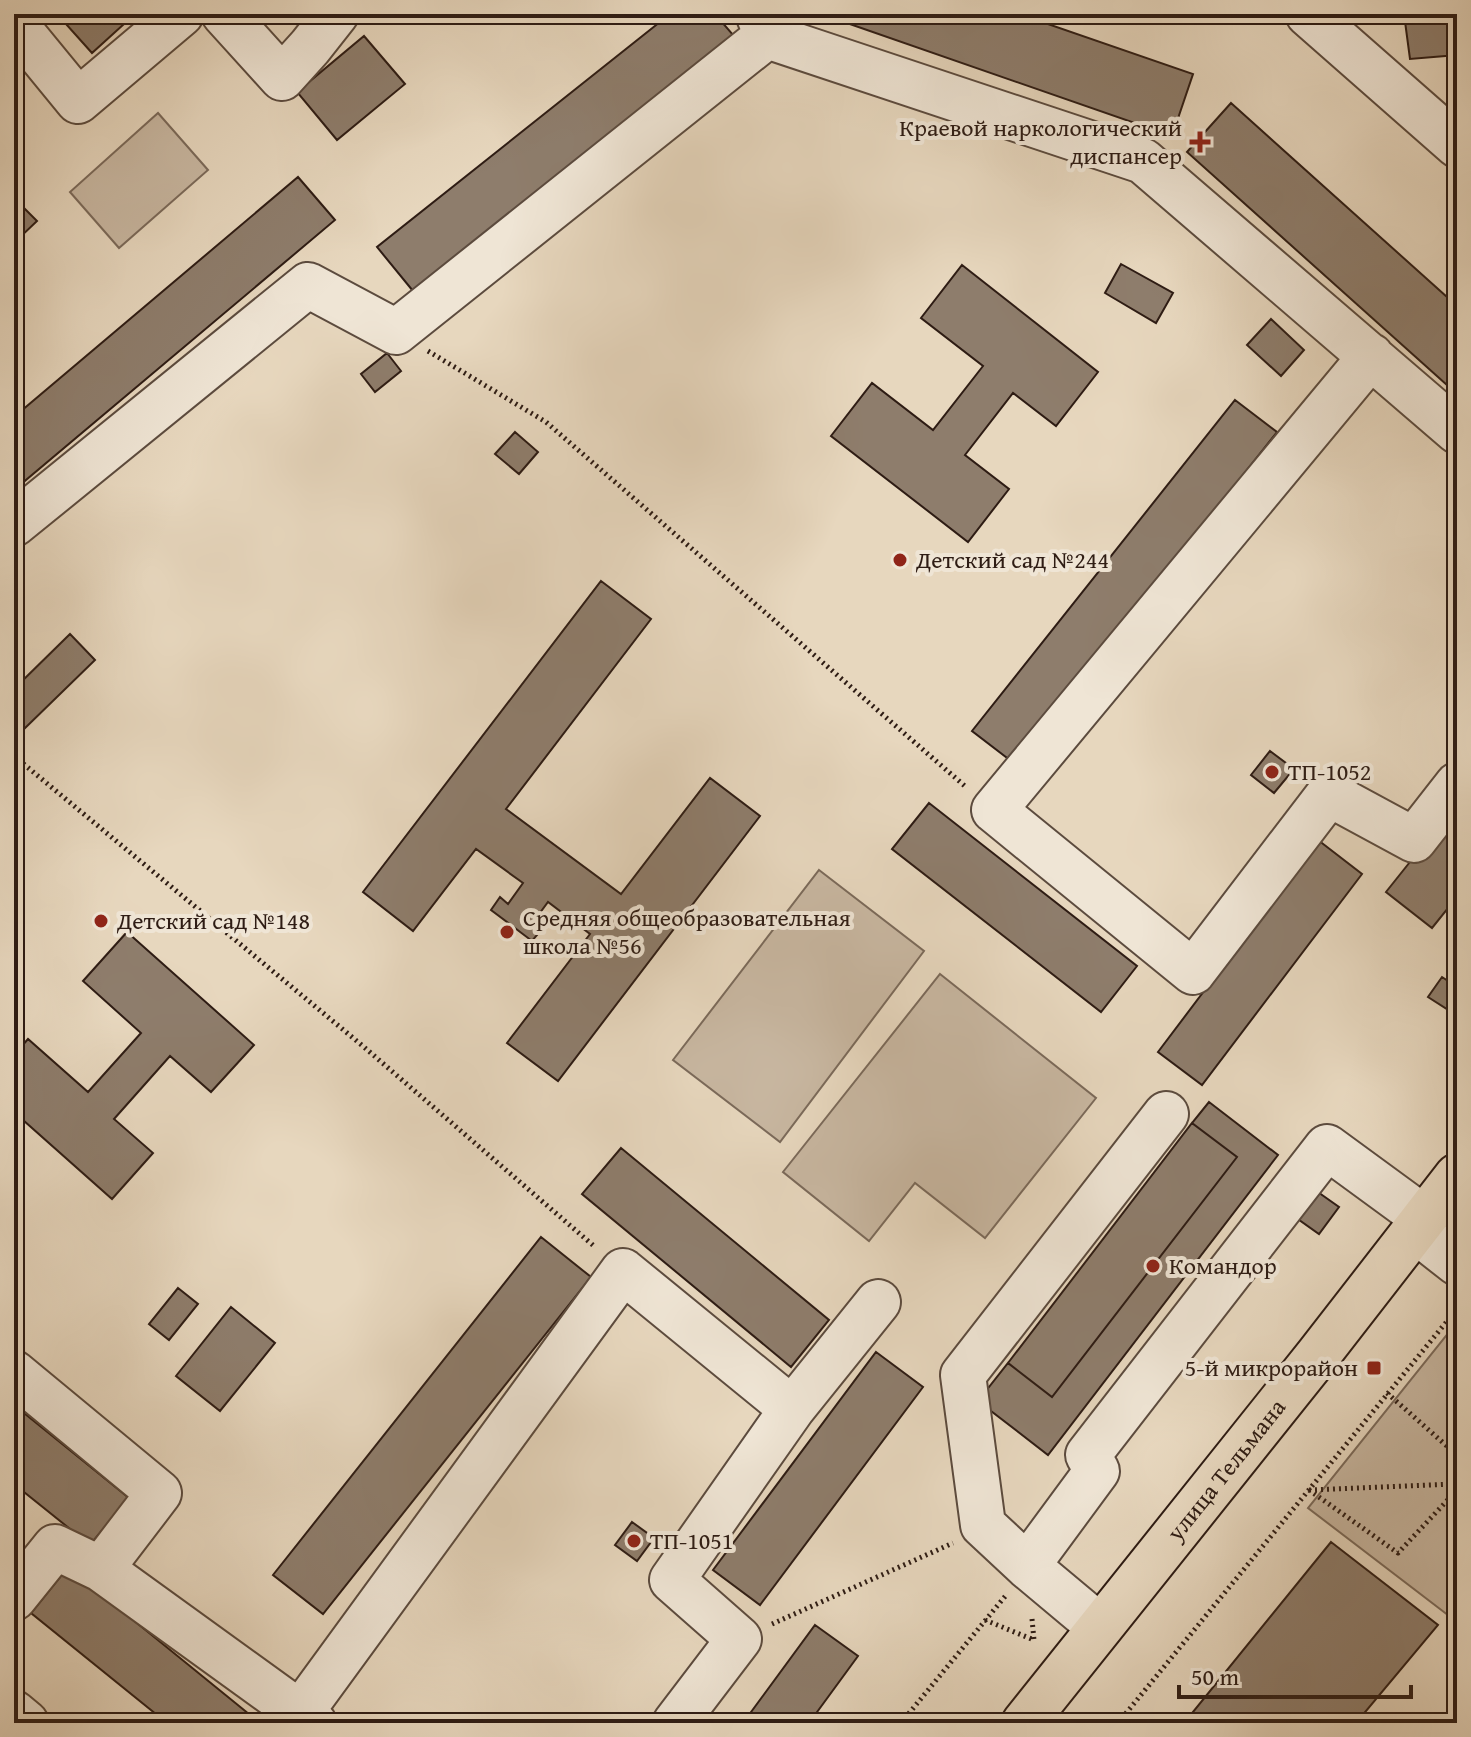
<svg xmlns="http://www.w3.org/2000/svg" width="1471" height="1737" font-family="'Gentium Book Plus',serif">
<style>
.green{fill:#c8b7a1;stroke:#7b6a5a;stroke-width:2}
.building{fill:#8e7d6c;stroke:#2e1c14;stroke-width:2}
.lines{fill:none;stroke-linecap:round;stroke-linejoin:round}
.minor-casing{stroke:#5c4b3e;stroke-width:48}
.major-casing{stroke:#2e1c14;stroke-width:48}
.path{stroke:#2e1c14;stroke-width:5;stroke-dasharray:2 4;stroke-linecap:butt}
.minor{stroke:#efe5d5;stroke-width:44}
.major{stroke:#e7d7be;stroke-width:44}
.poi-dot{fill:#8f2418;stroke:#efe5d5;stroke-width:3}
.labels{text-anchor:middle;stroke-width:8;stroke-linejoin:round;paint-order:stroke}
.poi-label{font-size:24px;fill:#2e1c14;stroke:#efe5d5;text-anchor:start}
.street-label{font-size:24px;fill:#2e1c14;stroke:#efe5d5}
</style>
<rect width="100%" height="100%" fill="#e7d7be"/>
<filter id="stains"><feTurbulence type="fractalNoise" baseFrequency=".0025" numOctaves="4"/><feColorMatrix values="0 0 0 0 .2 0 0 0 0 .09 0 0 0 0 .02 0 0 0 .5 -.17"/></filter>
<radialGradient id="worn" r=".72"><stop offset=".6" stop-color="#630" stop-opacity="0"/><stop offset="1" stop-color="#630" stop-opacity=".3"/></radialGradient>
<!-- green -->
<path class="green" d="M 158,113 L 208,170 L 119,248 L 70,192 Z
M 819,870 L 924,951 L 780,1142 L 673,1060 Z
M 940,974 L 1096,1098 L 985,1238 L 915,1183 L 869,1241 L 783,1172 Z
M 1457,1322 L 1457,1622 L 1308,1508 Z"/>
<!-- building -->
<path class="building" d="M 57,14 L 135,14 L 92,53 Z
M 670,14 L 715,14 L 734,36 L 413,291 L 377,247 Z
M 821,14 L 1019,14 L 1193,74 L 1172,136 Z
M 1404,14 L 1457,14 L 1457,55 L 1410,59 Z
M 364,36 L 405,84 L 337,140 L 297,92 Z
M 1231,103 L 1457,306 L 1457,394 L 1187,152 Z
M 298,177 L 335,220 L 14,490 L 14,417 Z
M 15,199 L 37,221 L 14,243 L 14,200 Z
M 1121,264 L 1173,293 L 1156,323 L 1105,293 Z
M 962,265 L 1098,372 L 1056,426 L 1013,393 L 965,455 L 1009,489 L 968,542 L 831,436 L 872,383 L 933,430 L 983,366 L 921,318 Z
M 1271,319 L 1304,350 L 1281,376 L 1247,345 Z
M 387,353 L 401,371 L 375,392 L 361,374 Z
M 1235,400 L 1277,432 L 1015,764 L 972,731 Z
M 515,432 L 538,452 L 519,474 L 495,454 Z
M 601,581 L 651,619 L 506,809 L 621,894 L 710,778 L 760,816 L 558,1081 L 507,1043 L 590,934 L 548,902 L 534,921 L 543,928 L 532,941 L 491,910 L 500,897 L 508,904 L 523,883 L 476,849 L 413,931 L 363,892 Z
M 70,634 L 95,660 L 22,731 L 14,722 L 14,689 Z
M 1270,751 L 1294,769 L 1274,793 L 1251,775 Z
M 929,803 L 1137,966 L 1101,1012 L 892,849 Z
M 1457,803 L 1457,897 L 1432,928 L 1386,892 Z
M 1318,840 L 1362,874 L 1202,1085 L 1158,1052 Z
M 127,932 L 254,1045 L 211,1092 L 170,1056 L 114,1119 L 153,1153 L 112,1199 L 14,1112 L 14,1055 L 28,1039 L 88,1092 L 141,1033 L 83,981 Z
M 1442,977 L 1457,987 L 1457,1000 L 1450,1011 L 1428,997 Z
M 1209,1102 L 1278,1155 L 1048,1455 L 978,1401 L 1008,1363 L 1052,1397 L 1237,1157 L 1192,1123 Z
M 1192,1123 L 1237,1157 L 1052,1397 L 1008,1363 Z
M 621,1148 L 829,1320 L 791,1367 L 582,1194 Z
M 1315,1190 L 1339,1207 L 1319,1234 L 1295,1217 Z
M 541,1237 L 591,1277 L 323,1614 L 273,1575 Z
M 178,1288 L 198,1304 L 169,1340 L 149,1324 Z
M 231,1307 L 275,1343 L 220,1411 L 176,1376 Z
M 876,1352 L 923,1387 L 760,1605 L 713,1570 Z
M 14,1405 L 129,1498 L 90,1545 L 14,1484 Z
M 632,1522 L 654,1538 L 637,1561 L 615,1545 Z
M 1331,1542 L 1438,1625 L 1356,1723 L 1184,1723 Z
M 68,1567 L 260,1723 L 167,1723 L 31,1613 Z
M 815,1625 L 858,1656 L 809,1723 L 743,1723 Z"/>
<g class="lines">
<defs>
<path id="minor" d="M 224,14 L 282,78 L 310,47 L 336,14
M 1308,14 L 1457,145
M 14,23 L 78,101 L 181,14
M 767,36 L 1143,161 L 1457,431
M 1371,356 L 994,810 L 1193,972 L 1329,794 L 1414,840 L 1457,785
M 14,524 L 308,285 L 396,332 L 767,36 L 758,14
M 1415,1230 L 1457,1263
M 14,1373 L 159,1493 L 101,1569 L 314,1723
M 1027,1566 L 1097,1471 L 1088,1455 L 1327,1147 L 1424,1218
M 14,1598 L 55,1547 L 101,1569
M 1100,1627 L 1027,1566 L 983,1525 L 963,1375 L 1166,1114
M 301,1712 L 623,1271 L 792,1409
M 14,1713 L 26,1723
M 675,1723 L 739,1639 L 672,1580 L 792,1409 L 878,1302"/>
<g id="major">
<path id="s1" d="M 1024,1723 L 1318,1355 L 1457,1176"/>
</g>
</defs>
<!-- minor casing -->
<use href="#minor" class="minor-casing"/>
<!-- major casing -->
<use href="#major" class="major-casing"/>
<!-- path -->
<path class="path" d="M 428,351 L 546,422 L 966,787
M 14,756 L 364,1047 L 595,1247
M 1387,1393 L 1457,1455
M 1456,1486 L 1454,1474 L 1457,1464
M 1309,1490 L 1398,1553 L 1457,1490
M 1309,1490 L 1455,1484
M 985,1620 L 1034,1640 L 1032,1619
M 772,1624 L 953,1543
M 901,1723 L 1007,1594
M 1118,1723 L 1457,1309"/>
<!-- minor -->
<use href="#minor" class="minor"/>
<!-- major -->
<use href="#major" class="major"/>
</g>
<!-- markers -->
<g class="poi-dot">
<path d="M1196 130h8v8h8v8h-8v8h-8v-8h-8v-8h8z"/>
<circle cx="900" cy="560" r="8"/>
<circle cx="1272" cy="772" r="8"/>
<circle cx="101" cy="921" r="8"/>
<circle cx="507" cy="932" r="8"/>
<circle cx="1153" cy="1266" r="8"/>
<rect x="1366" y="1360" width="16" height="16" rx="4"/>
<circle cx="634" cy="1541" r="8"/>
</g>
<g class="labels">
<!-- poi labels -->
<g class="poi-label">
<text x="1182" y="136" text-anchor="end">Краевой наркологический<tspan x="1182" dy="28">диспансер</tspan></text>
<text x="916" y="568">Детский сад №244</text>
<text x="1288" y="780">ТП-1052</text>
<text x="523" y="926">Средняя общеобразовательная<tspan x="523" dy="28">школа №56</tspan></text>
<text x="117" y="929">Детский сад №148</text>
<text x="1169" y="1274">Командор</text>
<text x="1358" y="1376" text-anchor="end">5-й микрорайон</text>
<text x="650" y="1549">ТП-1051</text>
</g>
<!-- street labels -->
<g class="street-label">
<text dy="8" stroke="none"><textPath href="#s1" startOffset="324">улица Тельмана</textPath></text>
</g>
</g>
<!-- margin -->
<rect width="1471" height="1737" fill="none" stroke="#e7d7be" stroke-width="48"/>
<rect x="16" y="16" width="1439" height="1705" fill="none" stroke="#2e1c14" stroke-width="4"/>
<rect x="24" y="24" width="1423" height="1689" fill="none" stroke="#2e1c14" stroke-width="2"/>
<!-- scale -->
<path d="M1179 1685v12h232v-12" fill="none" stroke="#2e1c14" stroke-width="4"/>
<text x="1191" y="1685" font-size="24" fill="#2e1c14" stroke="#efe5d5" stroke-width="6" paint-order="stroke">50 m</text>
<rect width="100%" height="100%" filter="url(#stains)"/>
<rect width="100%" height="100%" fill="url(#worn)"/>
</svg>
